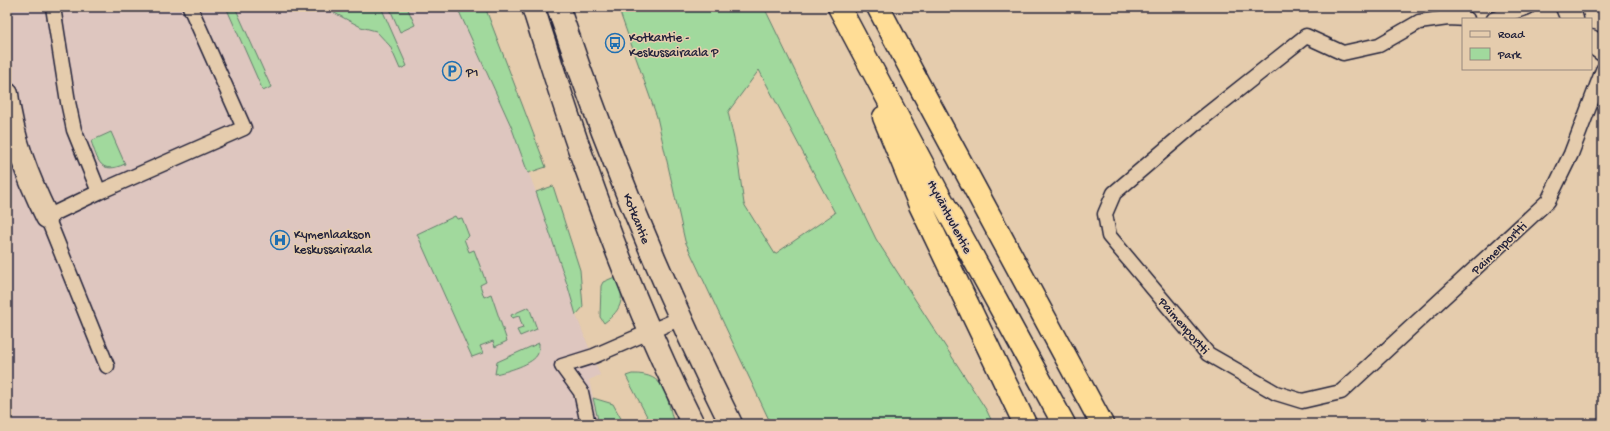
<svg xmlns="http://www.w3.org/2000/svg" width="1610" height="431" font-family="'Gochi Hand',sans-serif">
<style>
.built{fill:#dec6bf}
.green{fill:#a1d99d;stroke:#627e6c;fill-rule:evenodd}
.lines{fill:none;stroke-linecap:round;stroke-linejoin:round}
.service-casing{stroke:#22223b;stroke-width:17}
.minor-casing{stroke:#22223b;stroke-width:25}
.tertiary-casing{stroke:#22223b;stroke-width:25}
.trunk-casing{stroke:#22223b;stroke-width:25}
.service{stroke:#e5ccad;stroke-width:14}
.minor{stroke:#e5ccad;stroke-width:22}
.tertiary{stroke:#e5ccad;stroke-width:22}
.trunk{stroke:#ffdd96;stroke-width:22}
.labels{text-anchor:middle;stroke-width:3;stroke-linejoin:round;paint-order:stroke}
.poi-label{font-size:13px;fill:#22223b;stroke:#e5ccad;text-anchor:start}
.street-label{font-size:13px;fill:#22223b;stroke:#e5ccad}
</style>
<rect width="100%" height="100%" fill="#e5ccad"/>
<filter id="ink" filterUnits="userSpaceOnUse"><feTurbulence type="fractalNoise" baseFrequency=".025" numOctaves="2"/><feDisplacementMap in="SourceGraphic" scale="8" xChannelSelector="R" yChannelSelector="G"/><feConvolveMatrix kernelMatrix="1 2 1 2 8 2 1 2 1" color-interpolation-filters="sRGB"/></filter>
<g filter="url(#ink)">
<!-- built -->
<path class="built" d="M 7,7 L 457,7 L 511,126 L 536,192 L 570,292 L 576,315 L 600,375 L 589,380 L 599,424 L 7,424 Z"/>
<!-- green -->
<path class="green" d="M 226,7 L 235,7 L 271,87 L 263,91 Z
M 323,7 L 381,7 L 407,66 L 400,69 L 390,46 L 376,31 L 361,27 Z
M 394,7 L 407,7 L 415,25 L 400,32 L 390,9 Z
M 457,7 L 485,7 L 546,167 L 528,173 L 511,126 Z
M 618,7 L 764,7 L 876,239 L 987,411 L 993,424 L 771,424 L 685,241 L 657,117 ZM 759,70 L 835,213 L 775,254 L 744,204 L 736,148 L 728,112 Z
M 111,132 L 125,164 C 100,175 98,161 91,141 Z
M 553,186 L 580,270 L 583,307 L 576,315 L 568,287 L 536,192 Z
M 455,216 L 457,219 L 462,218 L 469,236 L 464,239 L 469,252 L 474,250 L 486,282 L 480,285 L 484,297 L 491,294 L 507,341 L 495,347 L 493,341 L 480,346 L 483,353 L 472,357 L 417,234 Z
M 617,276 C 624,298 624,308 604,323 L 600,317 L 601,286 L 603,282 Z
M 529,307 L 537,329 L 520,336 L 517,330 L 523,328 L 519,316 L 512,318 L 511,315 Z
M 539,343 C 539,346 539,350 538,353 C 535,364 505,372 495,374 L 497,362 Z
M 632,374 C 667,373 666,396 674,424 L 651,424 L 626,376 Z
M 593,398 L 613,404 L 624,424 L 599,424 Z"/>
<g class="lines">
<defs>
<path id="service" d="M 53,7 L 68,102 L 74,130 L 99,192
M 1467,19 L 1448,18 L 1419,22 L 1379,45 L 1343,53 L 1306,36 L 1195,124 L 1114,193 L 1105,214 L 1109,236 L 1208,354 L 1276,393 L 1302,401 L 1341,392 L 1548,201 L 1571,154 L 1603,70
M 1494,19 L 1528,7
M 107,366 L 47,217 L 99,192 L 244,128 L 190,7
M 588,424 L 581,392 L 562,366 L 594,356 L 681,318"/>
<path id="minor" d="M 1567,7 L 1572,19
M 1591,41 L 1603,50
M 7,94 C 12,138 28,178 47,217"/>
<path id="tertiary" d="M 533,7 C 550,60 566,113 585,165 C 616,253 651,340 693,424
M 558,7 C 606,150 664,289 731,424"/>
<path id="trunk" d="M 839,7 L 939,195 L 1064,424
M 878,7 L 918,83 L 1102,424
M 884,117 L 920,205 L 1025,424"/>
</defs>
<!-- service casing -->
<use href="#service" class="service-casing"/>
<!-- minor casing -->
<use href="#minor" class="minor-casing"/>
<!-- tertiary casing -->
<use href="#tertiary" class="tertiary-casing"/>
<!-- trunk casing -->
<use href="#trunk" class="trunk-casing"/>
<!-- service -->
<use href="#service" class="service"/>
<!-- minor -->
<use href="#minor" class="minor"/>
<!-- tertiary -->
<use href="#tertiary" class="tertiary"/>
<!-- trunk -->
<use href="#trunk" class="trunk"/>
</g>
</g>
<!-- icons -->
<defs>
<symbol id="bus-ring" viewBox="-11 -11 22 22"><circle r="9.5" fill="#e5ccad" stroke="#1f6fb2" stroke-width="1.5"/><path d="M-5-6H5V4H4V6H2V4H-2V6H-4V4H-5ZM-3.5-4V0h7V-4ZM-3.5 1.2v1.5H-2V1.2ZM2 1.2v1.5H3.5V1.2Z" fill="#1f6fb2"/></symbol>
<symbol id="parking-ring" viewBox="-11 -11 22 22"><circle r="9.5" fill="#e5ccad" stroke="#1f6fb2" stroke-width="1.5"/><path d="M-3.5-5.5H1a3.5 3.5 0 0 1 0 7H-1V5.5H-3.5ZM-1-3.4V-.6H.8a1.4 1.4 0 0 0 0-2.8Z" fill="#1f6fb2"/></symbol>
<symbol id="hospital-ring" viewBox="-11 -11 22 22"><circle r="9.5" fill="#e5ccad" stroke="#1f6fb2" stroke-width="1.5"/><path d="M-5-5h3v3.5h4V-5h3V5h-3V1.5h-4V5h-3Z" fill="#1f6fb2"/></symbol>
</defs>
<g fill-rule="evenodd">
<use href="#bus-ring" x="604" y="32" width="22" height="22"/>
<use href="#parking-ring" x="441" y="60" width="22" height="22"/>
<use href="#hospital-ring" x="269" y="229" width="22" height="22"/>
</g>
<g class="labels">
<!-- poi labels -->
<g class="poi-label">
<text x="629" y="41">Kotkantie -<tspan x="629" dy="15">Keskussairaala P</tspan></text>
<text x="466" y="76">P1</text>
<text x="294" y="238">Kymenlaakson<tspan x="294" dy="15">keskussairaala</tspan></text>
</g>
<!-- street labels -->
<g class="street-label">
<text transform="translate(951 216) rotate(62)" y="5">Hyväntuulentie</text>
<text transform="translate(638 218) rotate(68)" y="5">Kotkantie</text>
<text transform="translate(1498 247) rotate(-43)" y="5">Paimenportti</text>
<text transform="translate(1185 325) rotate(49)" y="5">Paimenportti</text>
</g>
</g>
<!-- margin -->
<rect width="1610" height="431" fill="none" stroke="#e5ccad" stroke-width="24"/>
<rect x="12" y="12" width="1586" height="407" fill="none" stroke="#22223b" stroke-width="1.5" filter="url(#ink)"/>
<!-- legend -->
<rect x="1462" y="18" width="130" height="52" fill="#e5ccad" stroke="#97887f"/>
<rect x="1470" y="31" width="20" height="6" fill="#e5ccad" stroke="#97887f"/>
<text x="1498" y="38" font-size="12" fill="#22223b">Road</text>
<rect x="1470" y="48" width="20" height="12" fill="#a1d99d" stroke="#97887f"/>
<text x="1498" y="58" font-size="12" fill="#22223b">Park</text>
</svg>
